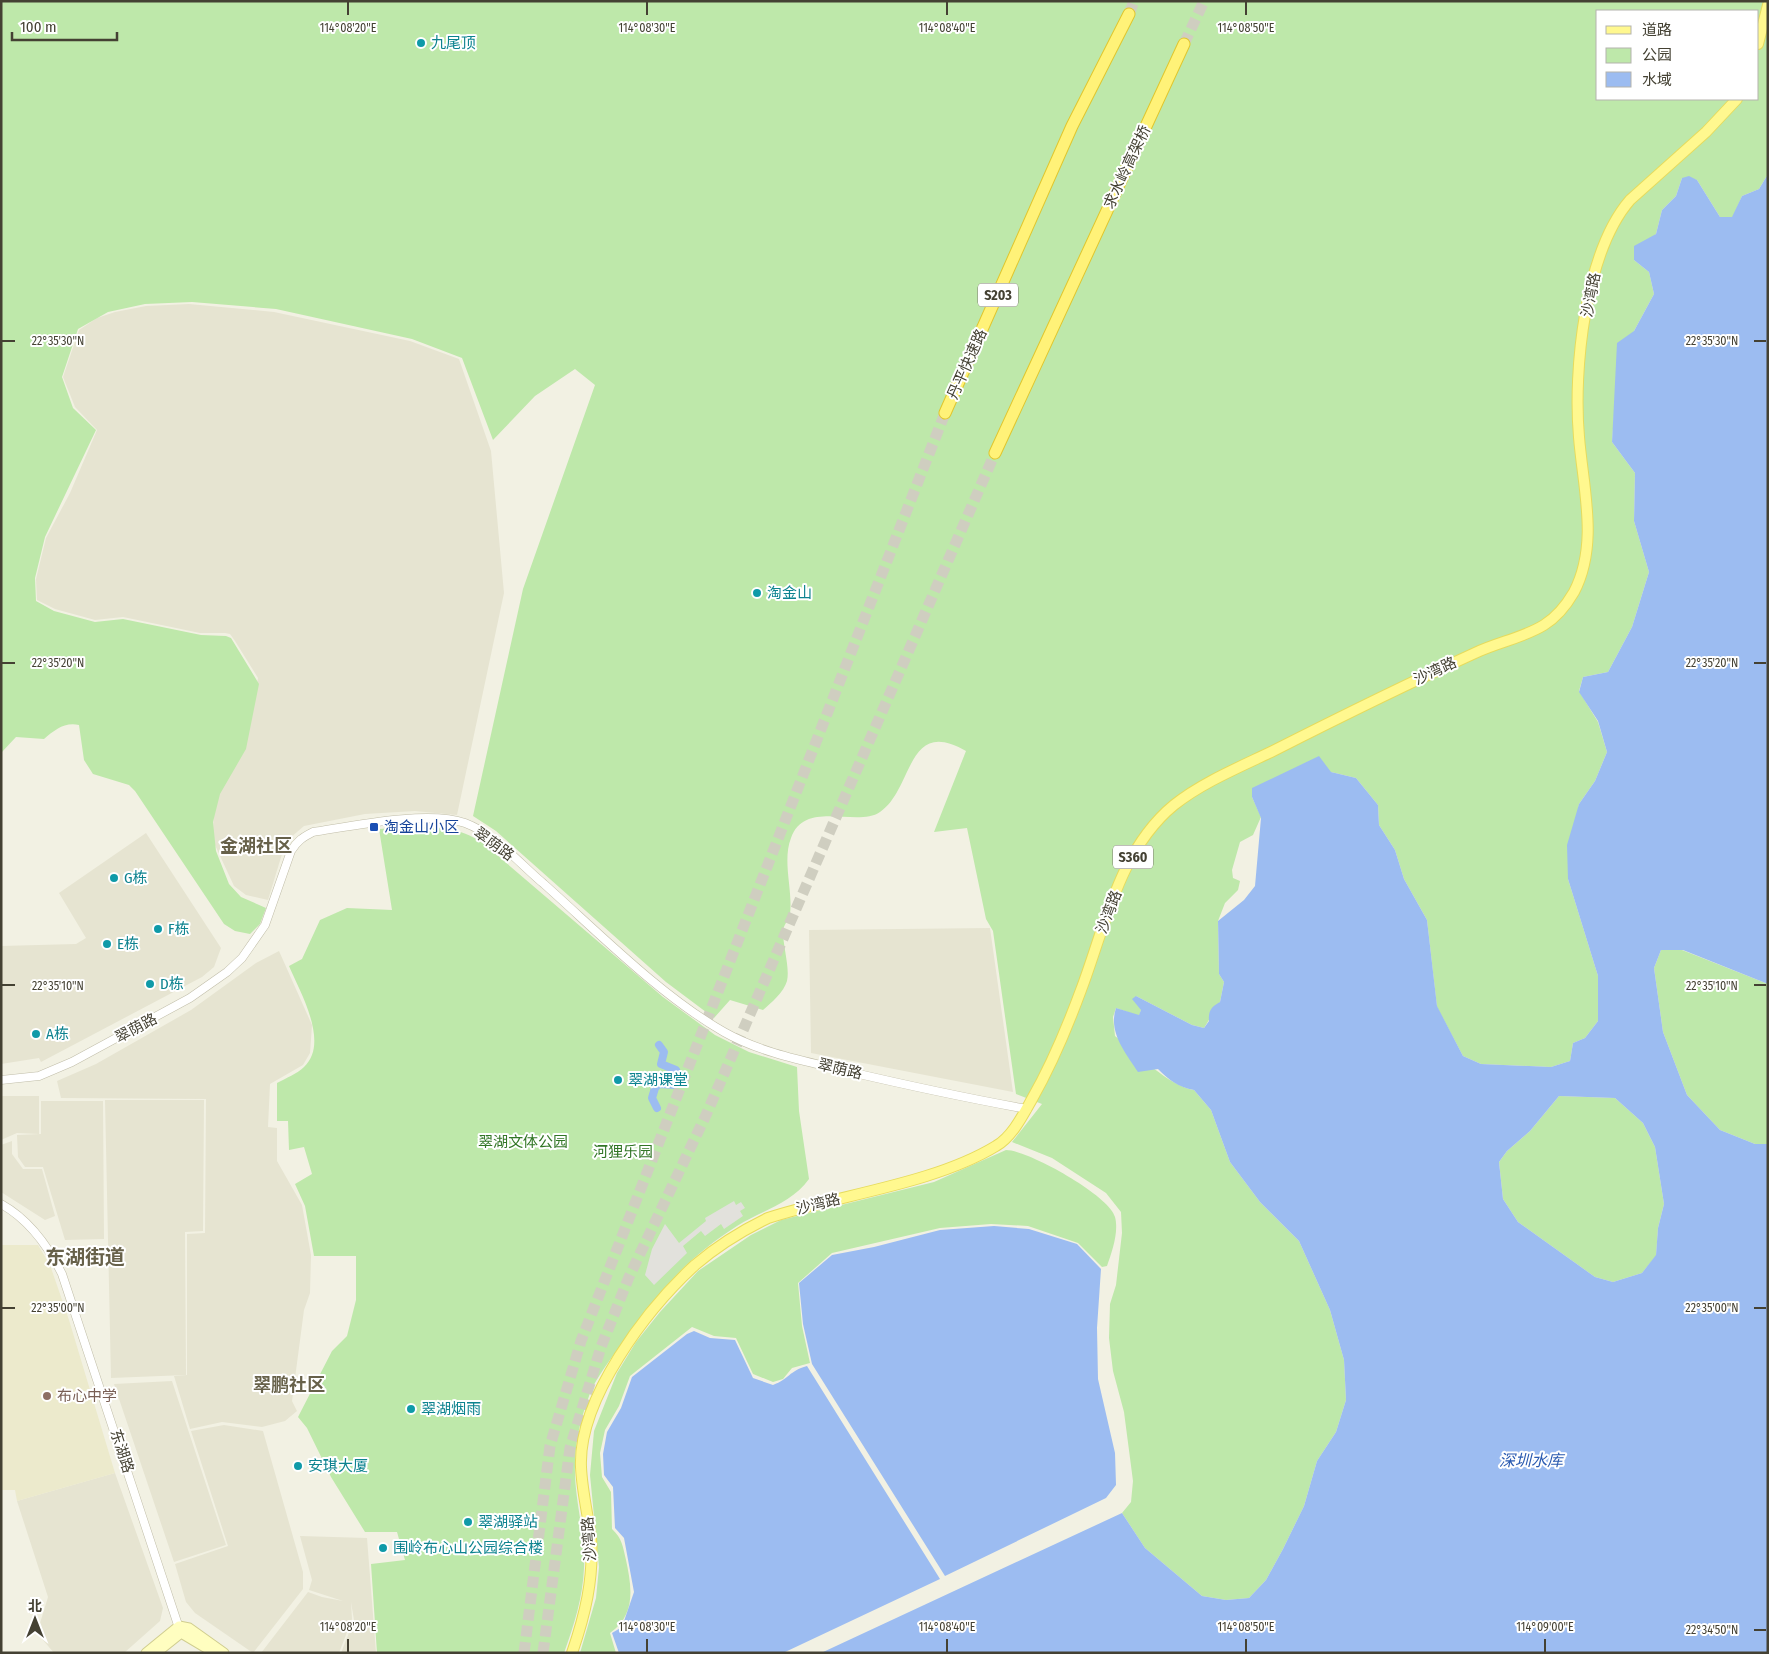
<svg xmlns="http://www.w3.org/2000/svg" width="1769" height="1654" font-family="'Fira Sans Condensed','Noto Sans SC',sans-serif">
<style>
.residential{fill:#e6e4d1}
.education{fill:#eceacc}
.green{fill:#bee8aa;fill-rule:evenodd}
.parking{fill:#e2e1dc}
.water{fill:#9cbcf1;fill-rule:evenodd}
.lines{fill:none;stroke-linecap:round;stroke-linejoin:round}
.canal{stroke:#9cbcf1;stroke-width:8}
.trunk-tunnel{stroke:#cfcec0;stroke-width:11;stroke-dasharray:11 5.5;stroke-linecap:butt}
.tertiary-casing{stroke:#c0bda8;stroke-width:9}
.secondary-casing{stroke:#d0cd8f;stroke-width:11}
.primary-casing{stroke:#e6db5d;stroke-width:12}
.trunk-casing{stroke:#e0c62e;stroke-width:13}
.tertiary{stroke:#fff;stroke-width:8}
.secondary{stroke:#fffec0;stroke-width:9}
.primary{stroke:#fff88f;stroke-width:10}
.trunk{stroke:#fff278;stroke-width:11}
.ticks{fill:none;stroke:#444133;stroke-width:2}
.culture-dot{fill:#0f9aa8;stroke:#fff;stroke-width:2}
.transit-dot{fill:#1a4fb4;stroke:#fff;stroke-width:2}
.education-dot{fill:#8d6e63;stroke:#fff;stroke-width:2}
.labels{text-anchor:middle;stroke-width:4;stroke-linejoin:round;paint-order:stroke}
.shield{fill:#fff;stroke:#7c7a70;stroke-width:1}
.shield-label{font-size:14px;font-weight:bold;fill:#444133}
.culture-label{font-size:15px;fill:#0d838f;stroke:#fff;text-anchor:start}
.street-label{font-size:15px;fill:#444133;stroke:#fff}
.transit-label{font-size:15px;fill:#164399;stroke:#fff;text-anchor:start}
.park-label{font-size:15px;fill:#327626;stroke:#fff}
.education-label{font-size:15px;fill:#785e54;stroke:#fff;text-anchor:start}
.water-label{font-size:16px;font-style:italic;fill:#2b5bb1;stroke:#fff}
.quarter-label{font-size:18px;font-weight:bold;fill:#67614a;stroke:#fff}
.district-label{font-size:20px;font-weight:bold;fill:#67614a;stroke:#fff}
.ticks-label{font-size:12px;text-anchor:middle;fill:#444133;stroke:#fff;stroke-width:4;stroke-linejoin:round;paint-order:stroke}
</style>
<rect width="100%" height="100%" fill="#f2f1e3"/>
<!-- residential -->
<path class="residential" d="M 189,304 L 274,312 L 410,341 L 459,359 L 491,451 L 504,593 L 457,815 L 415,811 L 365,814 L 304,826 L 290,838 L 282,854 L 268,900 L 246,895 L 234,886 L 215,845 L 213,832 L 214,803 L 248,731 L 258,678 L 235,641 L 230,634 L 225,633 L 200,633 L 123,617 L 95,620 L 55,609 L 37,600 L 36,579 L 46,538 L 70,493 L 97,430 L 75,407 L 63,377 L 79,330 L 97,318 L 115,312 L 146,306 Z
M 146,833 L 221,948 L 214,967 L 202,977 L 41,1062 L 39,1058 L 1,1064 L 1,946 L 76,944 L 86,938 L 59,893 Z
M 990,928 L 1013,1092 L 811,1053 L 809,930 Z
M 279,951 L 312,1025 L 310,1053 L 303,1065 L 270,1084 L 268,1127 L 277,1128 L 277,1161 L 302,1205 L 311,1255 L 310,1293 L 304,1310 L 292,1401 L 297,1411 L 285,1421 L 262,1427 L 222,1422 L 190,1429 L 174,1376 L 187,1375 L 187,1234 L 205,1233 L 206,1099 L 61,1098 L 57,1081 L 96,1064 L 191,1010 L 256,963 Z
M 1,1096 L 39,1096 L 39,1134 L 17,1133 L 1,1140 Z
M 105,1100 L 204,1100 L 203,1231 L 185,1232 L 186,1375 L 111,1378 Z
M 41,1101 L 103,1101 L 104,1239 L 65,1240 L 43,1167 L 25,1167 L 18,1157 L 17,1135 L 41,1134 Z
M 12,1141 L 12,1154 L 23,1169 L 42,1169 L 55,1216 L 45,1220 L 1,1192 L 1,1145 Z
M 172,1381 L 226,1545 L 174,1562 L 114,1384 Z
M 224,1425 L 263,1431 L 303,1572 L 303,1589 L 253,1653 L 195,1613 L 186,1602 L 175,1564 L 228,1546 L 191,1431 Z
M 115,1473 L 163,1608 L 160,1621 L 124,1653 L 54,1653 L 37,1633 L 48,1597 L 17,1501 Z
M 300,1536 L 367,1538 L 376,1653 L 341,1653 L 354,1620 L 351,1602 L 352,1619 L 339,1653 L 261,1653 L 308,1592 L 322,1597 L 343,1601 L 309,1590 L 312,1580 Z"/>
<!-- education -->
<path class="education" d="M 1,1245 L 38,1245 L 50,1265 L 69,1320 L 115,1473 L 17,1501 L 15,1490 L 1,1490 Z"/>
<!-- green -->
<path class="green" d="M 1,1 L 1768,1 L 1768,174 L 1759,189 L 1742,196 L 1733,217 L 1720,217 L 1697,180 L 1682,178 L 1676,196 L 1662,210 L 1656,234 L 1634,260 L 1649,272 L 1654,294 L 1634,331 L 1615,402 L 1612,442 L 1635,473 L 1634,521 L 1649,572 L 1632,627 L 1608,672 L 1583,677 L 1579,691 L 1598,722 L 1607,752 L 1595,781 L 1579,804 L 1568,879 L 1598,976 L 1598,1021 L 1585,1038 L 1573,1043 L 1570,1061 L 1551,1067 L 1481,1064 L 1463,1056 L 1437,1007 L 1427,920 L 1404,879 L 1395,850 L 1379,825 L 1378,805 L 1356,778 L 1331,772 L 1252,797 L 1261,817 L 1253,835 L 1240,842 L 1232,870 L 1233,878 L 1240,881 L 1238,890 L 1225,903 L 1218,921 L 1219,974 L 1224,982 L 1220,1002 L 1204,1028 L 1192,1025 L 1136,996 L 1141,1010 L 1139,1016 L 1116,1008 L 1113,1017 L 1115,1036 C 1136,1053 1169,1086 1194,1090 L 1211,1110 L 1230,1162 L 1260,1202 L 1299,1241 L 1330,1310 L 1344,1360 L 1346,1400 L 1336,1432 L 1317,1461 L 1304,1506 L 1283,1549 L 1266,1580 L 1249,1598 L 1226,1600 L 1202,1596 L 1145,1548 L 1122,1513 L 1131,1502 L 1133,1481 L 1124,1412 L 1113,1371 L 1109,1338 L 1110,1304 L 1116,1285 L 1122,1233 L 1121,1212 L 1106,1193 L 1052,1158 L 1012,1142 L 1042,1104 L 1016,1094 L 993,931 L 986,919 L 967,828 L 934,832 L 966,751 C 906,716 914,789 880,812 C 857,828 805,799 791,838 C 782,861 793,890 790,914 C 789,920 783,925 783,932 C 783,946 790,968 787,981 C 784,992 771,1003 763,1010 L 730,1000 L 714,1018 L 666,982 L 496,831 L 473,816 L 523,589 L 595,385 L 575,369 L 535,396 L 493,440 L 462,358 L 412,339 L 276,309 L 192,302 L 145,304 L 108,312 L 78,329 L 62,377 L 73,408 L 96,430 L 45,537 L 35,578 L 36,601 L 54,611 L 95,622 L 123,619 L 201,635 L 226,636 L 231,638 L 259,684 L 246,749 L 220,794 L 213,822 L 216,851 L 229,884 L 241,897 L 266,908 L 260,924 L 250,934 L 235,931 L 224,924 L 135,791 L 129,785 L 93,774 L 84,760 L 79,725 C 64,722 55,730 44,739 L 16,737 L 1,753 ZM 1598,11 L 1758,11 L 1758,99 L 1598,99 Z
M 412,827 C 441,827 458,827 483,843 L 663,997 L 715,1035 L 749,1052 L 797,1067 L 799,1111 L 809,1179 C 791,1204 762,1210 737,1226 C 683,1260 653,1299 617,1350 C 606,1366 593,1382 588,1399 C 580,1421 575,1443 575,1466 C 574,1500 586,1534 584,1568 C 583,1597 574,1625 564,1653 L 377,1653 L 371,1564 L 405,1560 L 397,1532 L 365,1532 L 331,1477 L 307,1428 L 298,1417 L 332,1351 L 347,1336 L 356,1300 L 356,1256 L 314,1256 L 305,1206 L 295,1184 L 312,1174 L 304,1147 L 289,1150 L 288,1121 L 277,1121 L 277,1083 C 286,1078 297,1074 304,1067 C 330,1043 300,992 289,966 L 302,959 L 320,920 L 347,908 L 392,910 L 379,829 Z
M 1661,950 L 1682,950 L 1768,984 L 1768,1144 L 1755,1144 L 1720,1130 L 1687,1095 L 1663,1032 L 1654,968 Z
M 1559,1096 L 1615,1098 L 1643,1123 L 1655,1147 L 1664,1204 L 1658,1228 L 1656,1256 L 1642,1273 L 1613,1282 L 1595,1277 L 1518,1222 L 1503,1199 L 1499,1162 L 1507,1151 L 1530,1131 Z
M 1006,1150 C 1028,1150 1110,1196 1115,1217 C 1119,1232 1112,1252 1107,1266 L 1102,1267 L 1078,1243 L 1028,1226 L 991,1224 L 940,1228 L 832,1253 L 798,1283 L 802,1326 L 810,1363 L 792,1368 L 783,1379 L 773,1382 L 753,1374 L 736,1338 L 714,1336 L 692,1327 L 630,1376 L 619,1406 L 605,1430 L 600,1453 L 602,1477 L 611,1492 L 612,1529 C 622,1538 623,1547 626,1560 C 632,1588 636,1615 610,1633 L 616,1653 L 580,1653 L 596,1598 L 599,1567 L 590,1475 L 594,1431 L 617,1373 L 636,1342 L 660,1312 L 698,1271 L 751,1235 L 781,1220 L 934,1182 Z"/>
<!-- parking -->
<path class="parking" d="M 734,1201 L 736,1205 L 741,1202 L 745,1208 L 740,1211 L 743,1216 L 724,1229 L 721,1224 L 705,1236 L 701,1231 L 683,1246 L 687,1253 L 654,1285 L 645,1275 L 652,1249 L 665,1224 L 679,1243 L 706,1221 L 705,1218 Z"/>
<!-- water -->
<path class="water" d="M 1768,174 L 1768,984 L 1683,950 L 1661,950 L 1654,968 L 1663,1032 L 1687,1095 L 1720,1130 L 1755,1144 L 1768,1144 L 1768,1653 L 821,1653 L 1122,1513 L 1145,1548 L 1202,1596 L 1226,1600 L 1249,1598 L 1266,1580 L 1283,1549 L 1304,1506 L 1317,1461 L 1336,1432 L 1346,1400 L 1344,1360 L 1330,1310 L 1299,1241 L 1260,1202 L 1230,1162 L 1211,1110 L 1194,1090 C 1178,1087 1169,1080 1158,1069 L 1138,1072 C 1125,1052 1108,1032 1116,1008 L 1139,1015 L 1141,1010 L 1132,999 L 1136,996 L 1192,1025 L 1204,1028 L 1209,1021 C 1208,1011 1212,1006 1220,1002 L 1224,982 L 1219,974 L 1218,921 L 1244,900 L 1255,886 L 1261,818 L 1252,797 L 1252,788 L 1319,756 L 1331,772 L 1356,778 L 1378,805 L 1379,825 L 1395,850 L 1404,879 L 1427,920 L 1437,1006 L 1463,1056 L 1481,1064 L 1551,1067 L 1570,1061 L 1573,1043 L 1585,1038 L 1598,1021 L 1598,976 L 1568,879 L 1567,845 L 1579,804 L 1595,781 L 1607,752 L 1598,721 L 1579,692 L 1583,677 L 1608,672 L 1632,627 L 1649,572 L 1634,521 L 1635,473 L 1612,442 L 1617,343 L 1634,331 L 1654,294 L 1649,272 L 1634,260 L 1634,246 L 1656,234 L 1662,210 L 1676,196 L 1682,178 L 1689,176 L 1697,180 L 1720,217 L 1732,217 L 1742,196 L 1759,189 ZM 1559,1096 L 1615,1098 L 1643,1123 L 1655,1147 L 1664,1204 L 1658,1228 L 1656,1255 L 1642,1273 L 1613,1282 L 1595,1277 L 1518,1222 L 1503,1199 L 1499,1162 L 1507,1151 L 1530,1131 Z
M 994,1226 L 1029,1229 L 1077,1244 L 1101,1269 L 1097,1328 L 1098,1379 L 1115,1453 L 1116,1485 L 1106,1498 L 945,1576 L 812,1364 L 803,1324 L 799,1283 L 832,1255 L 874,1247 L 940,1230 Z
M 694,1331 L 710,1338 L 735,1340 L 753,1378 L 773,1385 C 789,1379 789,1371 807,1366 L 940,1579 L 783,1653 L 619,1653 L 612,1633 L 622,1627 L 634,1592 L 624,1538 L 615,1528 L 613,1487 L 604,1475 L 603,1454 L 607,1432 L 621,1408 L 632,1377 L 687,1334 Z"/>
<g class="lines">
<!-- canal -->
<path class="canal" d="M 657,1108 L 652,1098 L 655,1088 L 659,1084 L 675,1085 L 679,1078 L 676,1070 L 661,1064 L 664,1052 L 659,1045"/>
<!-- trunk-tunnel -->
<path class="trunk-tunnel" d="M 1129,14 L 1134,1
M 1184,44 L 1204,1
M 524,1653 L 550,1446 L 581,1341 L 945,413
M 543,1653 L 570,1448 L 601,1347 L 629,1277 L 706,1115 L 995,453"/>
<defs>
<path id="tertiary" d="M 1,1080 L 39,1076 L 72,1062 L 190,998 L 227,972 L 242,958 L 265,925 L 291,851 C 297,841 303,837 313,832 C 352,826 428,810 465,823 C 495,834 520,864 544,884 C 599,933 661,996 724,1032 C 761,1053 805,1061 846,1071 C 906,1085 966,1098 1027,1109
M 1,1204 C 28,1219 48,1246 62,1274 L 180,1631"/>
<path id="secondary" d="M 146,1653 L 179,1626 L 189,1628 L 224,1653
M 156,1653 L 181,1633 L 213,1652"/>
<path id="primary" d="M 1758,44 L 1768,5
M 572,1653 C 585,1615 594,1579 591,1538 C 588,1515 582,1491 581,1467 C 578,1399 647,1309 695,1265 C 716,1247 743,1230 768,1218 C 838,1195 934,1184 996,1146 C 1012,1137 1023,1115 1032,1099 C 1052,1064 1067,1028 1081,990 C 1105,927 1119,850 1174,805 C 1203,782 1240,767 1273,751 C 1340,717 1407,684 1475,653 C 1498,642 1523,638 1544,625 C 1557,617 1567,604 1574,592 C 1599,544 1583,488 1579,437 C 1573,370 1585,252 1630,200 L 1706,132 L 1737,99"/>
<path id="trunk" d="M 945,413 L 1072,126 L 1129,14
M 995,453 L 1184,44"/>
</defs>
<!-- tertiary casing -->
<use href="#tertiary" class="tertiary-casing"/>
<!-- secondary casing -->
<use href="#secondary" class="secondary-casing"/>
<!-- primary casing -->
<use href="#primary" class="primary-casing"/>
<!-- trunk casing -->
<use href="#trunk" class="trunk-casing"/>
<!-- tertiary -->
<use href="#tertiary" class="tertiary"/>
<!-- secondary -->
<use href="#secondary" class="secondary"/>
<!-- primary -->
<use href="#primary" class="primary"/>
<!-- trunk -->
<use href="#trunk" class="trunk"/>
</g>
<!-- ticks -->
<path class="ticks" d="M 348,2 L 348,15M 647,2 L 647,15M 947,2 L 947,15M 1246,2 L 1246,15M 2,341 L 15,341M 1754,341 L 1766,341M 2,663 L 15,663M 1754,663 L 1766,663M 2,985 L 15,985M 1754,985 L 1766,985M 2,1308 L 15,1308M 1754,1308 L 1766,1308M 1754,1630 L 1766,1630M 348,1639 L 348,1652M 647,1639 L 647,1652M 947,1639 L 947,1652M 1246,1639 L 1246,1652M 1545,1639 L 1545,1652"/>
<!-- markers -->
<g class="culture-dot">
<circle cx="421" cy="43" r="5"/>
<circle cx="757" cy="593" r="5"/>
<circle cx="114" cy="878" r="5"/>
<circle cx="158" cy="929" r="5"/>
<circle cx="107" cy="944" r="5"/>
<circle cx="150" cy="984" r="5"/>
<circle cx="36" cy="1034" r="5"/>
<circle cx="618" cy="1080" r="5"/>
<circle cx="411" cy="1409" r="5"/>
<circle cx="298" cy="1466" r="5"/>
<circle cx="468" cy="1522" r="5"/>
<circle cx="383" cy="1548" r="5"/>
</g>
<rect class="transit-dot" x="369" y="822" width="10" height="10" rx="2.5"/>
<circle class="education-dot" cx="47" cy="1396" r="5"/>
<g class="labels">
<!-- shield labels -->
<g class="shield">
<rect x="978" y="283.5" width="40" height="23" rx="4"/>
<rect x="1113" y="845.5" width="40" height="23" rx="4"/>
</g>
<g class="shield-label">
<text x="998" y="300">S203</text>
<text x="1133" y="862">S360</text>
</g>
<!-- culture labels -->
<g class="culture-label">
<text x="431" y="48">九尾顶</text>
<text x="767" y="598">淘金山</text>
<text x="124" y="883">G栋</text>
<text x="168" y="934">F栋</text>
<text x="117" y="949">E栋</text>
<text x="160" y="989">D栋</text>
<text x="46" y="1039">A栋</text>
<text x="628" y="1085">翠湖课堂</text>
<text x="421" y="1414">翠湖烟雨</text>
<text x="308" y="1471">安琪大厦</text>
<text x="478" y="1527">翠湖驿站</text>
<text x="393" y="1553">围岭布心山公园综合楼</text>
</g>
<!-- street labels -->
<g class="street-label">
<text transform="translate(1127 167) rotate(-65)" y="5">求水岭高架桥</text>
<text transform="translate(1591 295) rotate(-79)" y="5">沙湾路</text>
<text transform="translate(967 364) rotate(-66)" y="5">丹平快速路</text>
<text transform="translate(1435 671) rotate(-25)" y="5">沙湾路</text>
<text transform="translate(494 844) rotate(36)" y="5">翠荫路</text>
<text transform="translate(1109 912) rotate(-69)" y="5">沙湾路</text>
<text transform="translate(136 1028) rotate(-28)" y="5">翠荫路</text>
<text transform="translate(840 1069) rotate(13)" y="5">翠荫路</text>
<text transform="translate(818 1204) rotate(-14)" y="5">沙湾路</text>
<text transform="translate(122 1451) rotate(72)" y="5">东湖路</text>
<text transform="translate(589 1539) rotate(-94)" y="5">沙湾路</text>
</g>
<!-- transit labels -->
<g class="transit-label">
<text x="384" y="832">淘金山小区</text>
</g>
<!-- park labels -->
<g class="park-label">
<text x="523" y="1147">翠湖文体公园</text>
<text x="623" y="1157">河狸乐园</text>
</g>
<!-- education labels -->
<g class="education-label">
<text x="57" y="1401">布心中学</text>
</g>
<!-- water labels -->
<g class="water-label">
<text x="1531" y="1466">深圳水库</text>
</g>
<!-- quarter labels -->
<g class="quarter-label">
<text x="256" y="852">金湖社区</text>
<text x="289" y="1391">翠鹏社区</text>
</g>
<!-- district labels -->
<g class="district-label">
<text x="85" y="1264">东湖街道</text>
</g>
</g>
<g class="ticks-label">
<text x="348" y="32">114°08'20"E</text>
<text x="647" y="32">114°08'30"E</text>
<text x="947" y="32">114°08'40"E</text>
<text x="1246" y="32">114°08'50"E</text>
<text x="58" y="345">22°35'30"N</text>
<text x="1712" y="345">22°35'30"N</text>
<text x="58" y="667">22°35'20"N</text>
<text x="1712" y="667">22°35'20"N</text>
<text x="58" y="990">22°35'10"N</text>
<text x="1712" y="990">22°35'10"N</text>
<text x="58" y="1312">22°35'00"N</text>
<text x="1712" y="1312">22°35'00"N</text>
<text x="348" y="1631">114°08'20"E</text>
<text x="647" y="1631">114°08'30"E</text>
<text x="947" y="1631">114°08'40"E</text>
<text x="1246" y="1631">114°08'50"E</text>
<text x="1545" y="1631">114°09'00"E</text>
<text x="1712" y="1634">22°34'50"N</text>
</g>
<!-- border -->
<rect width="1769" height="1654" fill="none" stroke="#444133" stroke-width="5"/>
<!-- legend -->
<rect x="1596" y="10" width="162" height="90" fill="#ffffff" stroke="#b4b3ad"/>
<rect x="1606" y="26" width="25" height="8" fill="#fff88f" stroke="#b4b3ad"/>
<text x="1642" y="35" font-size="15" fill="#444133">道路</text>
<rect x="1606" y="48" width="25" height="15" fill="#bee8aa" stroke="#b4b3ad"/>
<text x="1642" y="60" font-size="15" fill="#444133">公园</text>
<rect x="1606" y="72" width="25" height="15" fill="#9cbcf1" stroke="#b4b3ad"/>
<text x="1642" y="85" font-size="15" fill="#444133">水域</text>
<!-- north arrow -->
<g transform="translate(35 1619)" stroke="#ffffff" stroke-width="4" paint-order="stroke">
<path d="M0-4L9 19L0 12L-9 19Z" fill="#444133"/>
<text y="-8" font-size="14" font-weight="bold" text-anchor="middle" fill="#444133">北</text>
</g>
<!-- scale -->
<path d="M12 32v8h105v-8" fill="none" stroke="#444133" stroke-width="2.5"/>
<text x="20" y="32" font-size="15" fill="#444133" stroke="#ffffff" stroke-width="4" paint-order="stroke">100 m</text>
</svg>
